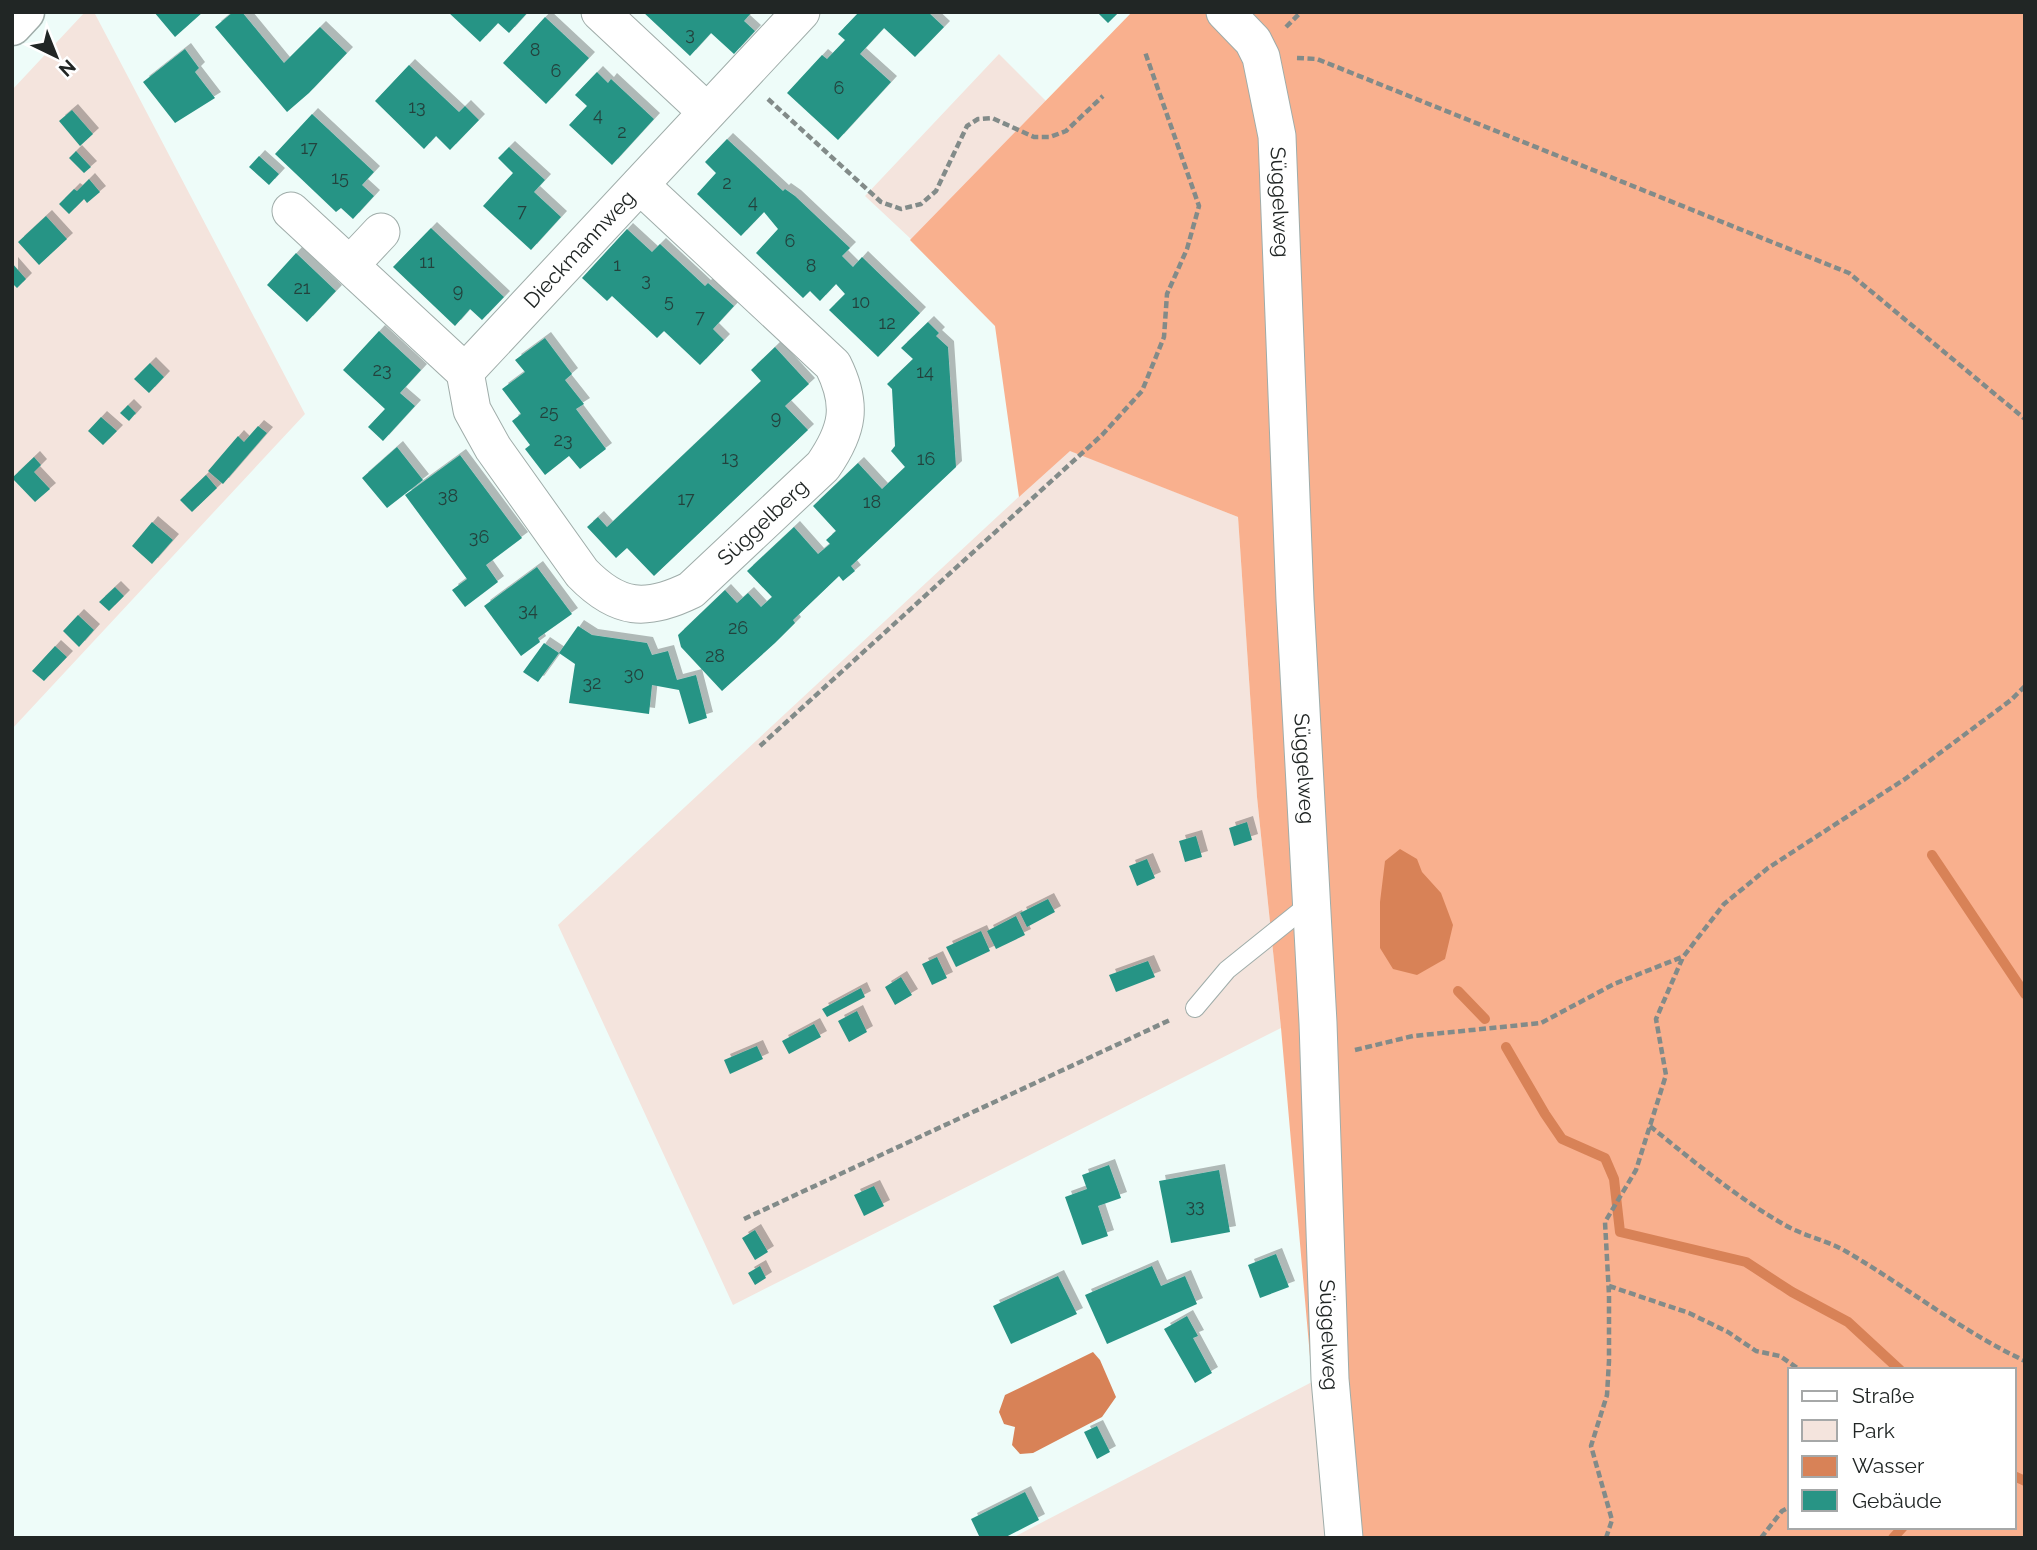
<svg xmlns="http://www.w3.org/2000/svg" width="2037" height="1550" font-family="Raleway,sans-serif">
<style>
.green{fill:#f4e4dd}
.forest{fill:#f9b08e;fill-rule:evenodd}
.water{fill:#d88257}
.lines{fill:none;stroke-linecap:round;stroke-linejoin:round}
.stream{stroke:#d88257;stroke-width:10}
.building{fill:#289485;filter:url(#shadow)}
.lane-casing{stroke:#9faca9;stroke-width:20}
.street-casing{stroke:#9faca9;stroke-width:39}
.secondary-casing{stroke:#9faca9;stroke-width:41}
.path{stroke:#828b89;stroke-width:4.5;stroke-dasharray:7 3.5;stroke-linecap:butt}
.lane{stroke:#fff;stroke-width:18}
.street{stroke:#fff;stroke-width:37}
.secondary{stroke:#fff;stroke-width:38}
.labels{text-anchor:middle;stroke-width:5;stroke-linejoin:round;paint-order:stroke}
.number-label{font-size:18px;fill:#23423d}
.street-label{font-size:21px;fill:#212625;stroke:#fff}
</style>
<defs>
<filter id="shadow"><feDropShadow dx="6" dy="-6" stdDeviation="0" flood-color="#0004"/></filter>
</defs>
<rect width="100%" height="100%" fill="#eefcf9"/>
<!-- green -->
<path class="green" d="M 85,12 L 94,12 L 305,414 L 12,729 L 12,90 Z
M 999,54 L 1083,138 L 912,240 L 865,196 Z
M 1069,450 L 1238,517 L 1257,797 L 1281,1028 L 733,1305 L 558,925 Z
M 1312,1382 L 1326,1538 L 1012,1538 Z"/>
<!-- forest -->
<path class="forest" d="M 1132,12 L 2025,12 L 2025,1538 L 1326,1538 L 1281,1028 L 1257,797 L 1238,517 L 1070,451 L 1019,497 L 995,326 L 910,240 ZM 1790,1370 L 2014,1370 L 2014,1527 L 1790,1527 Z"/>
<!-- water -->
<path class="water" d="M 1400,849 L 1417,859 L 1422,872 L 1441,893 L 1453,925 L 1445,959 L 1417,975 L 1393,969 L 1380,948 L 1380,902 L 1385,861 Z
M 1093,1352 L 1100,1360 L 1116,1397 L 1102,1417 L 1033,1453 L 1020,1454 L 1012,1445 L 1015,1427 L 1004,1424 L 999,1412 L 1005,1395 Z"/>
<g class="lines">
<!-- stream -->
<path class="stream" d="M 1932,855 L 2025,994
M 1458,991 L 1485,1019
M 1506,1047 L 1545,1114 L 1562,1139 L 1605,1158 L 1614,1179 L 1620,1232 L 1746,1262 L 1792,1292 L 1848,1322 L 1900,1370
M 2014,1476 L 2025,1481
M 1893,1538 L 1903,1527"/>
</g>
<!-- building -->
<path class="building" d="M 154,12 L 203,12 L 175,37 Z
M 233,12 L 242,12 L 284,63 L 320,27 L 347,53 L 309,93 L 287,112 L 215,27 Z
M 448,12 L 528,12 L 509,33 L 498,23 L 480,42 Z
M 643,12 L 752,12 L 744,21 L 755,31 L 734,54 L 711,33 L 690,56 Z
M 859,12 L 928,12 L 944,27 L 915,57 L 884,28 L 860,54 L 891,82 L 838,140 L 787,93 L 822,55 L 827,59 L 845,40 L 838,34 Z
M 1097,12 L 1119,12 L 1108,23 Z
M 545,17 L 589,58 L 546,104 L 503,63 Z
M 185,49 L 199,68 L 195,72 L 215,98 L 175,123 L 143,82 Z
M 409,65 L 459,112 L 465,106 L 479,120 L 450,150 L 436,136 L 424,149 L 375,101 Z
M 597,72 L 608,83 L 611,79 L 654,119 L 612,165 L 569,125 L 587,106 L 575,95 Z
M 72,110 L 93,134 L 80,146 L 59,121 Z
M 312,114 L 374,172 L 362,185 L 374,196 L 353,219 L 341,208 L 336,212 L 275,154 Z
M 727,139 L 783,191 L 785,189 L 795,196 L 850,248 L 842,256 L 853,267 L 862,257 L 920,313 L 878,357 L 829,310 L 845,294 L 836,284 L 820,301 L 810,291 L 803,298 L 756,253 L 778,229 L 764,212 L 741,236 L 697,194 L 716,173 L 705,162 Z
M 509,147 L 545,180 L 534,192 L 561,217 L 531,250 L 483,206 L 513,173 L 498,158 Z
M 76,151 L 91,167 L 84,173 L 69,158 Z
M 259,156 L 279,174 L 269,185 L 249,167 Z
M 89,179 L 100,192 L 87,203 L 84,199 L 69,214 L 59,204 L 74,189 L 77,191 Z
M 46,216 L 67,239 L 39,265 L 18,242 Z
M 431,228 L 504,297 L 482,320 L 470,309 L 455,326 L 393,267 Z
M 627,229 L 652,252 L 660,244 L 705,286 L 708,283 L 734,306 L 713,329 L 724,340 L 700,365 L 664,331 L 657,338 L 612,296 L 607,301 L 582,278 Z
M 296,253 L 336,291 L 307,322 L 267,285 Z
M 12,263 L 26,279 L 17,288 L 12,283 Z
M 928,322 L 939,333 L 936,336 L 948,347 L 956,467 L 851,566 L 855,571 L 843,581 L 839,576 L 793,620 L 795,623 L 775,643 L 722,691 L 681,647 L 678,635 L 725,590 L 737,603 L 748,593 L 761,607 L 772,597 L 747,571 L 794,527 L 818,554 L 830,544 L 826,540 L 836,531 L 813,506 L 858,463 L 882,489 L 905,467 L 891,451 L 895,446 L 892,389 L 887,384 L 913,359 L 901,348 Z
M 379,331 L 421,370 L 400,393 L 415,406 L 383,441 L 368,427 L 385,409 L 343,370 Z
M 545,338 L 572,374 L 565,380 L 584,404 L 576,409 L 606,449 L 580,469 L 569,456 L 545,475 L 525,449 L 530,445 L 512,421 L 521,414 L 502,389 L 525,372 L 515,360 Z
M 775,347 L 809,384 L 785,406 L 808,430 L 654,576 L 627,548 L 616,558 L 587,527 L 598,517 L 607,527 L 761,381 L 751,370 Z
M 150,363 L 164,377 L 149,393 L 134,379 Z
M 128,405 L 136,413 L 129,421 L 120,413 Z
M 101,417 L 117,431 L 103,445 L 88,431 Z
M 258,426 L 267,433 L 223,484 L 208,471 L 238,436 L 244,442 Z
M 397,447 L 423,480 L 387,508 L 362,478 Z
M 460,455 L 522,538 L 486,565 L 498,582 L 465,607 L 452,590 L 467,579 L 405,495 Z
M 34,457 L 41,465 L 34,472 L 50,489 L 35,502 L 12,478 Z
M 206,475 L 217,488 L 192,512 L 180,500 Z
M 152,522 L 173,540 L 152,564 L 132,546 Z
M 537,567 L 572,614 L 538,638 L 540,642 L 521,656 L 484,606 Z
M 115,587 L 124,596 L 109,611 L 99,602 Z
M 78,615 L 94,630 L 79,647 L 63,631 Z
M 578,626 L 592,635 L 647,643 L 652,655 L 668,651 L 677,680 L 696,675 L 707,718 L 689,724 L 679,690 L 652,685 L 649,714 L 569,703 L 575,664 L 559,653 Z
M 544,643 L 559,653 L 538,682 L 523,672 Z
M 55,646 L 67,657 L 44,681 L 32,671 Z
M 1247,822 L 1252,840 L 1234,846 L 1229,828 Z
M 1196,836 L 1202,857 L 1185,862 L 1179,841 Z
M 1147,859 L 1155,878 L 1137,886 L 1129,866 Z
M 1048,899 L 1055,912 L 1027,927 L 1020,913 Z
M 1016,916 L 1025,935 L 996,949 L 987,931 Z
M 981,931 L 990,951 L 956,967 L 946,947 Z
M 937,957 L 947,978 L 932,985 L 922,964 Z
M 1148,961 L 1155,977 L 1116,992 L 1109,975 Z
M 901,977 L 912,995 L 895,1005 L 885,987 Z
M 861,988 L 865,997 L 827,1017 L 822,1009 Z
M 857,1011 L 867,1032 L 849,1042 L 838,1021 Z
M 814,1024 L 821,1037 L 789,1054 L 782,1041 Z
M 757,1046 L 763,1059 L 730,1074 L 724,1060 Z
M 1109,1165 L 1121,1198 L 1098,1206 L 1108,1236 L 1082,1245 L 1065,1197 L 1087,1189 L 1082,1175 Z
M 1219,1170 L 1230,1232 L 1171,1243 L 1159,1181 Z
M 874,1186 L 884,1206 L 864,1216 L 854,1195 Z
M 755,1230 L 768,1252 L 755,1260 L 742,1238 Z
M 1276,1254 L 1289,1287 L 1260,1298 L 1248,1265 Z
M 760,1266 L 766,1278 L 755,1285 L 748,1273 Z
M 1152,1266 L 1161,1286 L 1185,1276 L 1197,1304 L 1107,1344 L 1085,1295 Z
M 1058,1276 L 1077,1314 L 1011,1344 L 993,1306 Z
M 1187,1316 L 1198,1336 L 1193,1338 L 1212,1373 L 1195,1383 L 1164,1329 Z
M 1097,1426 L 1110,1452 L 1097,1459 L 1084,1432 Z
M 1025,1492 L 1039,1520 L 1004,1538 L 980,1538 L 971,1519 Z"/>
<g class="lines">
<defs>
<path id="lane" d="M 1195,1008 L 1227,970 L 1313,901"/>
<g id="street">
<path d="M 600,12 L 707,112"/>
<path id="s1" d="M 1225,12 L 1253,41 L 1261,57 L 1277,136 L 1295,600 L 1318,1023 L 1330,1379 L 1344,1538"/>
<path d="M 291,211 L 465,372"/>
<path d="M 350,265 L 381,232"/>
<path id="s2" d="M 465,372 L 472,410 L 493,448 L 582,573 C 618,610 646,612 691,590 L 823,466 C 848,430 853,405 833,365 L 640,185"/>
<path id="s3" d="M 465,372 L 801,12"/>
</g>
<path id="secondary" d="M 12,26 L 25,12"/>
</defs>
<!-- lane casing -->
<use href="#lane" class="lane-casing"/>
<!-- street casing -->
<use href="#street" class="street-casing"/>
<!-- secondary casing -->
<use href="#secondary" class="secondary-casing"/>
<!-- path -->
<path class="path" d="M 1286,27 L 1301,12
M 1297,58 L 1317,59 L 1849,273 L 2025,419
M 768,99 L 881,202 L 901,209 L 921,204 L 936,191 L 967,126 L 978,119 L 992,118 L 1034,137 L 1050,137 L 1066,131 L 1103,96
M 760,746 L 1102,435 L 1142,391 L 1164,337 L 1167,294 L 1187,249 L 1199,206 L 1145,52
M 1355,1050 L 1413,1036 L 1541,1023 L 1614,984 L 1682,957
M 1650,1126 C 1693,1161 1735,1196 1783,1224 C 1803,1236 1827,1240 1847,1252 C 1907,1287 1961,1331 2025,1361
M 744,1219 L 1172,1019
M 1609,1286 L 1689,1313 L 1728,1332 L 1756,1351 L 1780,1356 L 1800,1370
M 1606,1538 L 1612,1520 L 1591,1446 L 1607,1395 L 1609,1361 L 1609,1295 L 1605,1222 L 1636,1170 L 1666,1075 L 1656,1019 L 1683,957 L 1724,904 L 1768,868 L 1905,779 L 2011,700 L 2025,686
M 1761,1538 L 1782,1511 L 1790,1507"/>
<!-- lane -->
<use href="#lane" class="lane"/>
<!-- street -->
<use href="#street" class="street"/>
<!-- secondary -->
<use href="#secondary" class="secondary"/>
</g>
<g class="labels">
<!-- number labels -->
<g class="number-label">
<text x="690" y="40">3</text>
<text x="535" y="56">8</text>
<text x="556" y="77">6</text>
<text x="839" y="94">6</text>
<text x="417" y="113">13</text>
<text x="598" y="121">4</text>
<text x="622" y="138">2</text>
<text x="309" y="154">17</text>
<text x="340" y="184">15</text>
<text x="727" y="189">2</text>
<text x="753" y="208">4</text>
<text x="522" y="217">7</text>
<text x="790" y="247">6</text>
<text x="427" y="268">11</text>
<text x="617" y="271">1</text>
<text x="811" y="272">8</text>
<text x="646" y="286">3</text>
<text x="302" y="294">21</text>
<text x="458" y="297">9</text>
<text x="669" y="307">5</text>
<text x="861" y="308">10</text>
<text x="700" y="323">7</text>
<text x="887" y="329">12</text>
<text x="382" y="376">23</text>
<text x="925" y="378">14</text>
<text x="549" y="418">25</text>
<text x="776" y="424">9</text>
<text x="563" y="446">23</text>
<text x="730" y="464">13</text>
<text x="926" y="465">16</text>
<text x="448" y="502">38</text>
<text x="686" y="505">17</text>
<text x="872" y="508">18</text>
<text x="479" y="543">36</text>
<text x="528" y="616">34</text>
<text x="738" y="634">26</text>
<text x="715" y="662">28</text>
<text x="634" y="680">30</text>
<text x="592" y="689">32</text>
<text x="1195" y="1212">33</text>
</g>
<!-- street labels -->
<g class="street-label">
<text dy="7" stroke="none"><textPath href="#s1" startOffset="205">Süggelweg</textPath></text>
<text dy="7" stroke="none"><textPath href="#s3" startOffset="168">Dieckmannweg</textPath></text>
<text dy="7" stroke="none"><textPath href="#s2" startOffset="455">Süggelberg</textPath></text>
<text dy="7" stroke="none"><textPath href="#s1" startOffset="772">Süggelweg</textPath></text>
<text dy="7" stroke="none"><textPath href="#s1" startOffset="1339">Süggelweg</textPath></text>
</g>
</g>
<!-- border -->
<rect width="2037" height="1550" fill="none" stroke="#212625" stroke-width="28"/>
<!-- legend -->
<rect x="1788" y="1368" width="228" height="161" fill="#ffffff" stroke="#a6a8a8" stroke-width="2"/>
<rect x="1802" y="1391" width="35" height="10" fill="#ffffff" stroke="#a6a8a8" stroke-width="2"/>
<text x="1852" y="1403" font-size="21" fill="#212625">Straße</text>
<rect x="1802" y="1420" width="35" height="21" fill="#f4e4dd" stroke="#a6a8a8" stroke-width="2"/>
<text x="1852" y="1438" font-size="21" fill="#212625">Park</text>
<rect x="1802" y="1456" width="35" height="21" fill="#d88257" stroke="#a6a8a8" stroke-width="2"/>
<text x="1852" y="1473" font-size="21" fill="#212625">Wasser</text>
<rect x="1802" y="1490" width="35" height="21" fill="#289485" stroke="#a6a8a8" stroke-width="2"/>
<text x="1852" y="1508" font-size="21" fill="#212625">Gebäude</text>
<!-- north arrow -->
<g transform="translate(56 56) rotate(137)" stroke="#ffffff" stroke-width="5" paint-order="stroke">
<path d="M0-5L12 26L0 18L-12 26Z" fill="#212625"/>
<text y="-10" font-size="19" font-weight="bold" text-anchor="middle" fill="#212625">N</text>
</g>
</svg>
